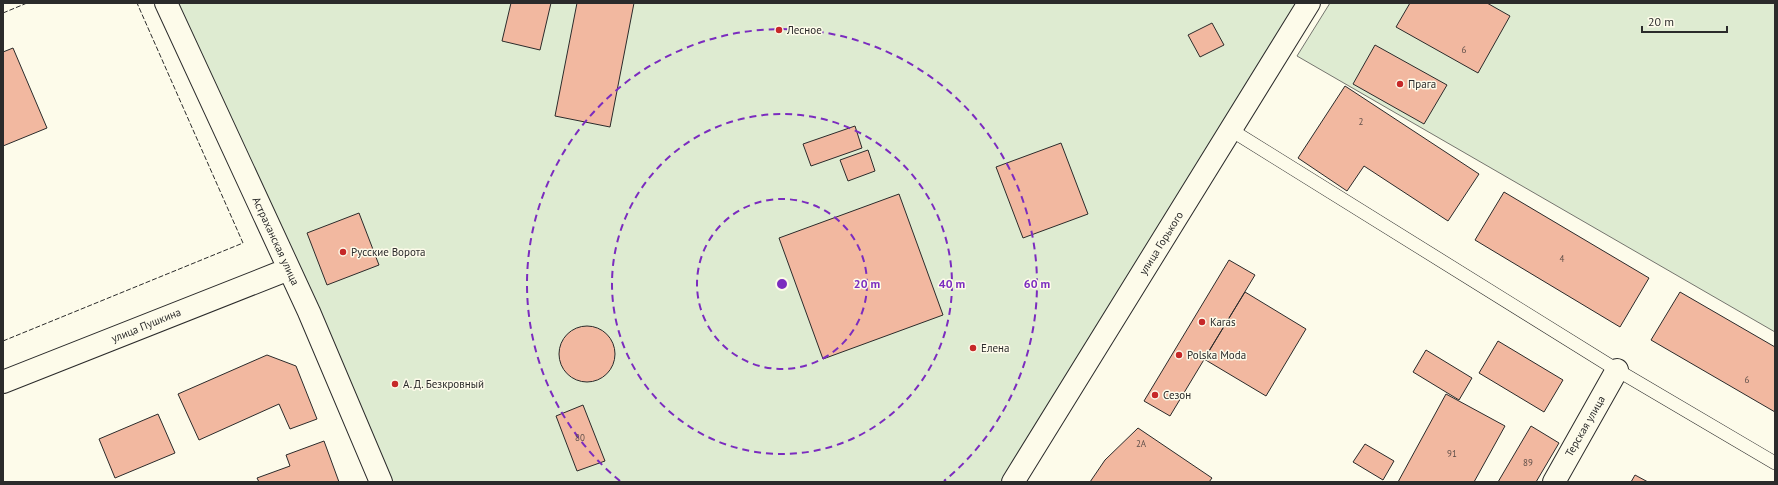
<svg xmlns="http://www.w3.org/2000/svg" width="1778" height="485" font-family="'PT Sans',sans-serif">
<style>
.green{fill:#deebd1;stroke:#74746e}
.building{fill:#f2b8a0;stroke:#2b2b2b}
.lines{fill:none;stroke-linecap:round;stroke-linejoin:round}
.lane-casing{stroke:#2b2b2b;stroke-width:14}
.street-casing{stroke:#2b2b2b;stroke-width:24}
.lane{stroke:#fdfbea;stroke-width:13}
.street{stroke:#fdfbea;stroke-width:22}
.fence{stroke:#2b2b2b;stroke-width:1;stroke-dasharray:5 2;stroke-linecap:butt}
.ring{fill:none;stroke:#7b2cbf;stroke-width:2;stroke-dasharray:7 5}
.poi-dot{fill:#c62828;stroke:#fdfbea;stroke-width:1.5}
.labels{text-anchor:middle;stroke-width:3;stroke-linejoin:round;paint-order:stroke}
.number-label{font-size:9px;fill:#5d4e48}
.poi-label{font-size:11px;fill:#2b2b2b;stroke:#fdfbea;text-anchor:start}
.street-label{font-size:11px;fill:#2b2b2b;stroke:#fdfbea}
.centre{fill:#7b2cbf;stroke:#fdfbea;stroke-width:2}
.ring-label{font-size:12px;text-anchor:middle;font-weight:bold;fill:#7b2cbf;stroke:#fdfbea;stroke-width:3;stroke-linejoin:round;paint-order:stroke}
</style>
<rect width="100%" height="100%" fill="#fdfbea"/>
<!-- green -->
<path class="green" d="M 166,3 L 1309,3 L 1013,482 L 381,482 Z
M 1330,3 L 1775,3 L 1775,332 L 1297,56 Z"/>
<!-- building -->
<path class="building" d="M 511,3 L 551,3 L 540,50 L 502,41 Z
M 577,3 L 634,3 L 610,127 L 555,116 Z
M 1410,3 L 1487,3 L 1510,16 L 1478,73 L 1396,27 Z
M 1212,23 L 1224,45 L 1200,57 L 1188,35 Z
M 1375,45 L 1447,85 L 1424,124 L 1353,84 Z
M 13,48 L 47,128 L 3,146 L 3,52 Z
M 1345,86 L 1479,174 L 1448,221 L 1364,166 L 1347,191 L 1298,158 Z
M 855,126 L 862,148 L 811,166 L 803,144 Z
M 1061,143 L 1088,214 L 1023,238 L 996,167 Z
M 868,150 L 875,171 L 848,181 L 840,160 Z
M 1504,192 L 1649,278 L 1620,327 L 1475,240 Z
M 899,194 L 943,315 L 823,359 L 779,238 Z
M 359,213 L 379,265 L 327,285 L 307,233 Z
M 1229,260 L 1255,275 L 1170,416 L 1144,401 Z
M 1245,292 L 1306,329 L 1266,396 L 1204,359 Z
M 1680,292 L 1775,347 L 1775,412 L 1651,340 Z
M559 354a28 28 0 1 1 56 0a28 28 0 1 1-56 0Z
M 1498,341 L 1563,380 L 1544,412 L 1479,373 Z
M 1426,350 L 1472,378 L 1459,400 L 1413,372 Z
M 267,355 L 296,366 L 317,419 L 290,429 L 279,404 L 199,440 L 178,394 Z
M 1446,394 L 1505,426 L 1474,482 L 1398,482 Z
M 583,405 L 605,461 L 577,471 L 556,416 Z
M 158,414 L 175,453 L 115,478 L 99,439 Z
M 1531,426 L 1559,443 L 1536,482 L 1498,482 Z
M 1138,428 L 1212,478 L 1209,482 L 1090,482 L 1105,460 Z
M 324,441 L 339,482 L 259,482 L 257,478 L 290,466 L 286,455 Z
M 1365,444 L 1394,461 L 1383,480 L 1353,462 Z
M 1635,475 L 1648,482 L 1631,482 Z"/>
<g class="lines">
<defs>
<path id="lane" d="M 1231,130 L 1617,370 L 1775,463"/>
<path id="street" d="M 166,3 L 309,312 L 381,482
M 3,382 L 289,269
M 1013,482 L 1309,3
M 1554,482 L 1617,370"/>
</defs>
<!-- lane casing -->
<use href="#lane" class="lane-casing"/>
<!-- street casing -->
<use href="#street" class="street-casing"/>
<!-- lane -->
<use href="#lane" class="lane"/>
<!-- street -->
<use href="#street" class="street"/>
<!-- fence -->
<path class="fence" d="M 3,13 L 27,3
M 3,341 L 243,243 L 137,3"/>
</g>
<!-- distance rings -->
<g class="ring">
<circle cx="782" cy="284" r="85"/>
<circle cx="782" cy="284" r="170"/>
<path d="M620 481A255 255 0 1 1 944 481"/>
</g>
<!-- markers -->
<g class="poi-dot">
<circle cx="779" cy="30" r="4"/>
<circle cx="1400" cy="84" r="4"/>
<circle cx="343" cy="252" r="4"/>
<circle cx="1202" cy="322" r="4"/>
<circle cx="973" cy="348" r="4"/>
<circle cx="1179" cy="355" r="4"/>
<circle cx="395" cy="384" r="4"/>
<circle cx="1155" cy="395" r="4"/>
</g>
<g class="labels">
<!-- number labels -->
<g class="number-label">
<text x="1464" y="53">6</text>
<text x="1361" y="125">2</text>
<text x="1562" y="262">4</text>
<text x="1747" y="383">6</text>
<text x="580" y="441">80</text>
<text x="1141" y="447">2А</text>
<text x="1452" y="457">91</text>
<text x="1528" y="466">89</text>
</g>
<!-- poi labels -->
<g class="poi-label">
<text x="787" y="34">Лесное</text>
<text x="1408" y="88">Прага</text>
<text x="351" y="256">Русские Ворота</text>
<text x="1210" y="326">Karas</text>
<text x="981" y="352">Елена</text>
<text x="1187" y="359">Polska Moda</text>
<text x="403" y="388">А. Д. Безкровный</text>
<text x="1163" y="399">Сезон</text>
</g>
<!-- street labels -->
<g class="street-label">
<text transform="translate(276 241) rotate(65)" y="4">Астраханская улица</text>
<text transform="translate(1161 243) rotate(-58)" y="4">улица Горького</text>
<text transform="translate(146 325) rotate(-22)" y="4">улица Пушкина</text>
<text transform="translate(1585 426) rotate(-60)" y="4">Терская улица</text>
</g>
</g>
<circle cx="782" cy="284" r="6" class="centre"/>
<g class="ring-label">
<text x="867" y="288">20 m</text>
<text x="952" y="288">40 m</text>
<text x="1037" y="288">60 m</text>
</g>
<!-- border -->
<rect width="1778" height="485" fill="none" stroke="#2b2b2b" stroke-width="8"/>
<!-- scale -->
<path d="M1642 26v6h85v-6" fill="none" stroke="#2b2b2b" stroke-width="2"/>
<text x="1648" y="26" font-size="12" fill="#2b2b2b" stroke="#fdfbea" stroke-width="3" paint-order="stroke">20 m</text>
</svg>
